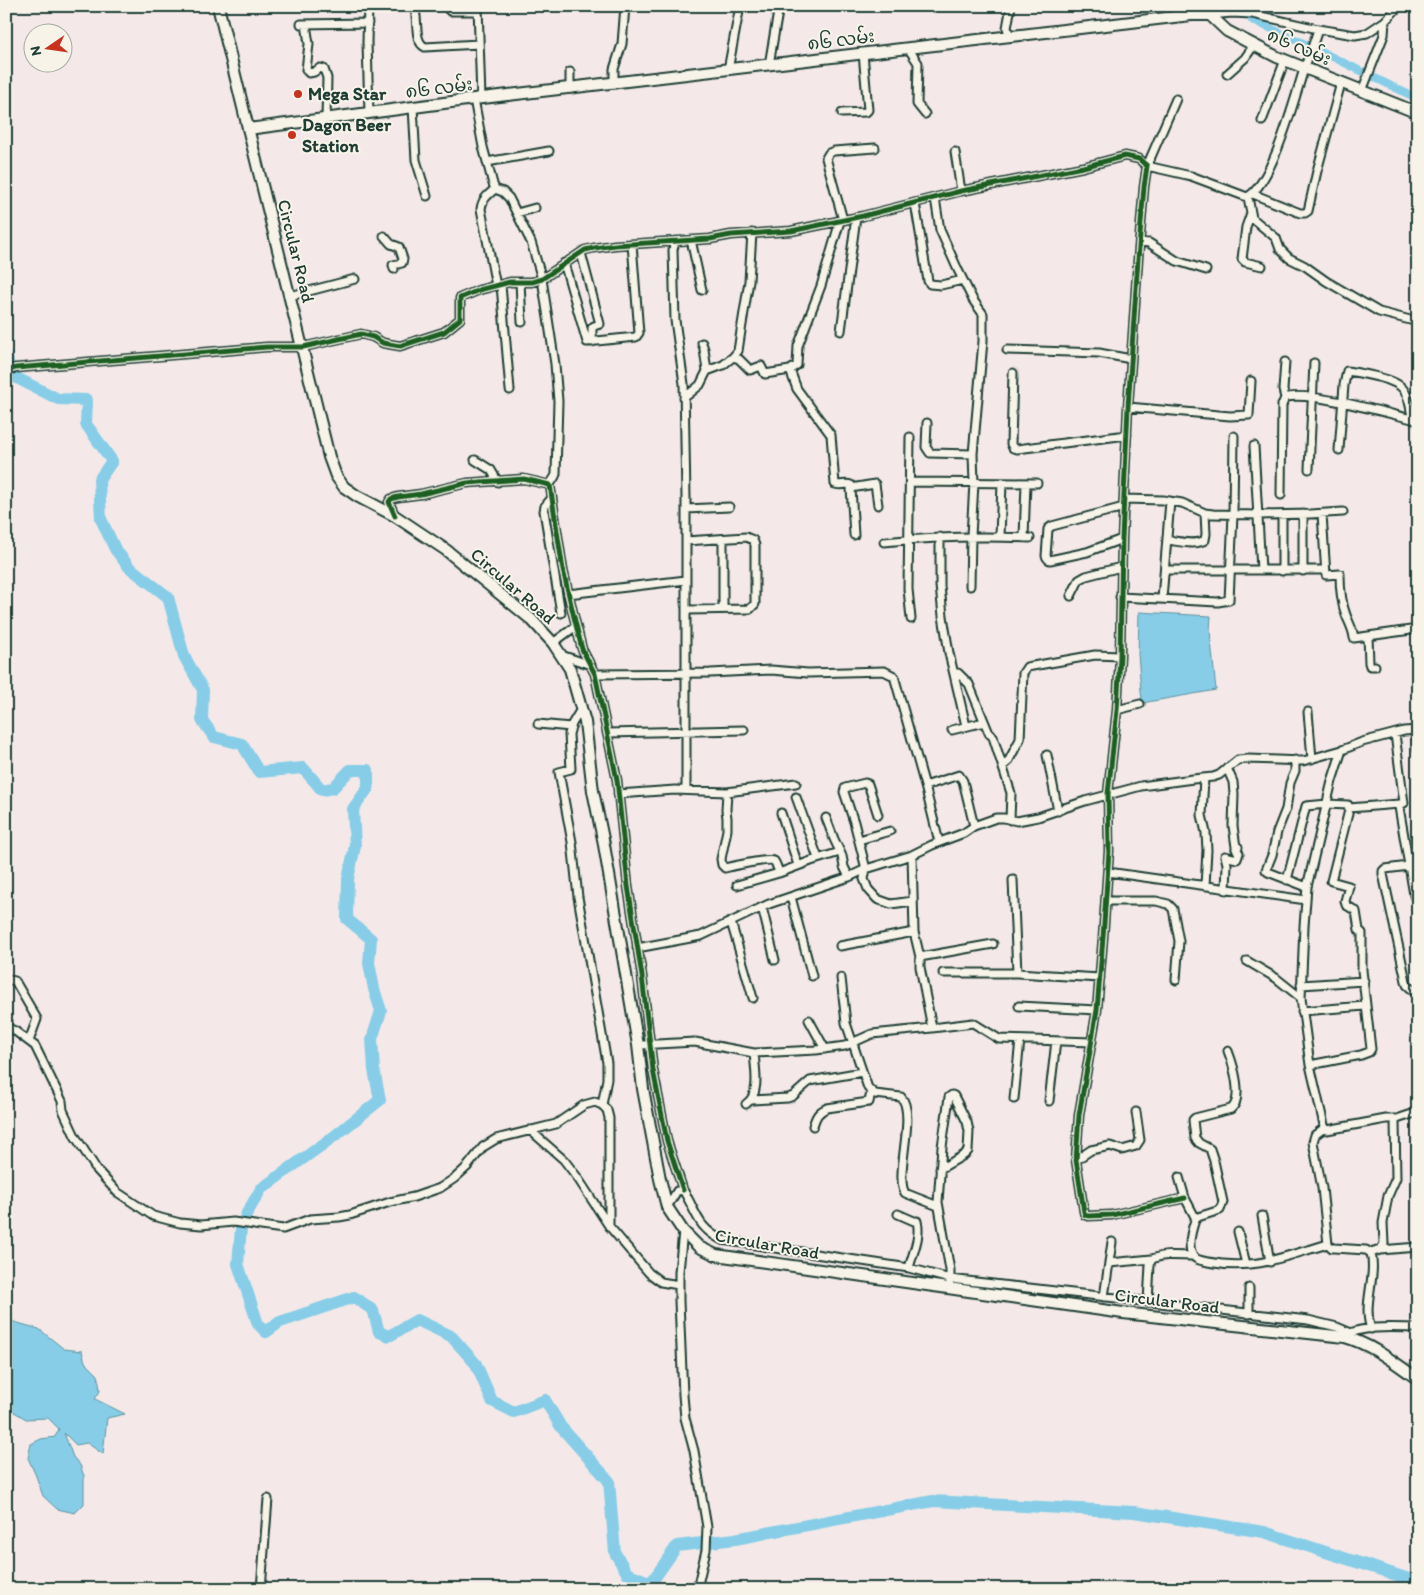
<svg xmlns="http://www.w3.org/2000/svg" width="1424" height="1595" font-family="Itim,'Noto Sans Myanmar',sans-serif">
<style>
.water{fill:#87cde8;stroke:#5d93a0}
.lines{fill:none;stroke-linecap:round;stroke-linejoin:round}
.canal{stroke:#87cde8;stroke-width:8}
.river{stroke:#87cde8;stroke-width:12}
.street-casing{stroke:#1f3d34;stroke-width:11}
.secondary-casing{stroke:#1f3d34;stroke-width:14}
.street{stroke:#f7f3e8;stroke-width:7}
.secondary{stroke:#f7f3e8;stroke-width:10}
.cycleway-casing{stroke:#f7f3e8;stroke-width:8}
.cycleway{stroke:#1b5e20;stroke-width:5}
.poi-dot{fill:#c8321e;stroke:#f7f3e8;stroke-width:2}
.labels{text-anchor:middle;stroke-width:4;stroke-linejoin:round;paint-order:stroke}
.street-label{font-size:18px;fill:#1f3d34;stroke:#f7f3e8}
.poi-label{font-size:18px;font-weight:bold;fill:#1f3d34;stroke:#f7f3e8;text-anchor:start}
</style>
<rect width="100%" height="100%" fill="#f4e9e8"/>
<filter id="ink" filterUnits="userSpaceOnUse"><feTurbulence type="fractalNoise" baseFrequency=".02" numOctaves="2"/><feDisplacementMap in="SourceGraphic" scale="10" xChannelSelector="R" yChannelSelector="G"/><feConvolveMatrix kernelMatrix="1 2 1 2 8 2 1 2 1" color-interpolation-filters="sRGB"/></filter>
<g filter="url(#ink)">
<!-- water -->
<path class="water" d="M 1139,612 L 1211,616 L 1210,631 L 1216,690 L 1142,703 L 1138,654 Z
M 11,1321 L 39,1329 L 64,1349 L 82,1351 L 85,1362 L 98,1375 L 100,1391 L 95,1399 L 125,1414 L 107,1418 L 103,1454 L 87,1443 L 76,1445 L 64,1433 L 73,1457 L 80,1465 L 84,1476 L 84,1504 L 75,1513 L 57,1509 L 43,1496 L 36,1476 L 28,1458 L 31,1444 L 41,1439 L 55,1437 L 59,1429 L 48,1418 L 26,1419 L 11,1410 L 6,1410 L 6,1322 Z"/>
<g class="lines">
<!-- canal -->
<path class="canal" d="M 1235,6 L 1252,20 L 1310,46 L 1418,99"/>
<!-- river -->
<path class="river" d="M 6,355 L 11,375 L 58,399 L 87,400 L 86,424 L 112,461 L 99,480 L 101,519 L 115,549 L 129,567 L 168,597 L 184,656 L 203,690 L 202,720 L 214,737 L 242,744 L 259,772 L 303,768 L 322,790 L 333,788 L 350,770 L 368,770 L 368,788 L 353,809 L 355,846 L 348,879 L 347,919 L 371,939 L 369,963 L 374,989 L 381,1011 L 372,1039 L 374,1070 L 380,1100 L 336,1135 L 261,1189 L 247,1213 L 241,1228 L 238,1264 L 258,1324 L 266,1332 L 280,1322 L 354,1297 L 373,1310 L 379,1332 L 389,1336 L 417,1320 L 451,1336 L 476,1364 L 492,1401 L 514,1412 L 545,1400 L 561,1427 L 609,1481 L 615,1553 L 627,1573 L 651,1583
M 651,1589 L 651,1583 L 677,1546 L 735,1539 L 933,1501 L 1134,1512 L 1264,1532 L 1418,1582"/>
<defs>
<path id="street" d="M 368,6 L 367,42 L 369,114
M 414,6 C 419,19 413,41 425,47 L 479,44
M 445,6 L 450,11 L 478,11
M 478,6 L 481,99
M 1210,15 L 1232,13 L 1252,14 L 1318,29 L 1355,35 L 1367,33 L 1385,21 L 1399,6
M 301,24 L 368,23
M 306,24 L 309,44 L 306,70 L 309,73 L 314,72 L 320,68 L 324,69 L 327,78 L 326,119
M 1010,36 L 1007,28 L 1011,6
M 908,48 L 918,63 L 917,104 L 925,114
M 769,65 L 779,6
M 728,70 L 740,6
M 570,72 L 570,89
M 1227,74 L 1245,58 L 1254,45
M 614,84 L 614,69 L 622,44 L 625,6
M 1362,91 L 1384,35 L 1385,21
M 474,99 L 483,147 L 493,184 L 495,189 L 503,192 L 509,198 L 531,242 L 542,279 L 555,364 L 558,401 L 556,474 C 555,479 551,481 550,485
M 1176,99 L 1147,166 L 1191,176 L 1247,197 C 1272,185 1295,97 1304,69 C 1309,56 1314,43 1318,29
M 413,107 L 416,160 L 427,196
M 842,113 L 866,112 L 868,110 L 863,53
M 1262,121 L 1285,60
M 955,152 L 961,191
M 487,162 L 549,151
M 495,189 C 488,195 482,199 481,209 L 496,286
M 1253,194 L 1300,213 L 1305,213 L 1308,211 L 1317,171 L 1341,83
M 1248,197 L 1252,218 L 1276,238 L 1280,249 L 1289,258 L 1305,266 L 1326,281 L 1379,312 L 1418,322
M 935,198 L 940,230 L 958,270 L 973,300 L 983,314 L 983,341 L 973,454 L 974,483 L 971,536 L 970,586
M 915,203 L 928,281 L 930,284 L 941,285 L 963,280
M 517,213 L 535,208
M 1251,213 L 1246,227 L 1242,259 L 1245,262 L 1262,266
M 843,220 L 826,158 L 829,153 L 834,151 L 875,148
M 384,236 L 391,244 L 399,247 L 403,259 L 402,263 L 393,265 L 394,269
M 691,240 L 702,290
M 675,241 L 673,250 L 675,320 L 684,384 L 686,499 L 686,790
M 1140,242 L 1149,243 L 1177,261 L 1206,270
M 581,253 L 600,324 L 594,326 L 592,328 L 592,342
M 564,263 L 587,342 L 636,337 L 639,333 L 632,244
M 520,282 L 522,322
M 501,285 L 510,390
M 290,296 L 355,279
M 841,331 L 856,217
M 702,343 L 704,349 L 707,371
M 1007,350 L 1099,353 L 1131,359
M 733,357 L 738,351 L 741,331 L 749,281 L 752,233
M 1285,362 L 1283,390 L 1285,398
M 6,370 L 16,368 L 267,347 L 303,347 L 361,334 L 373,337 L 383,343 L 400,346 L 444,332 L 460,319 L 460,298 L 479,290 L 510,282 L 532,282 L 542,279 L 585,250 L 594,248 L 615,245 L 710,239 L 731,235 L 791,231 L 863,216 L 961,191 L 1083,167 L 1125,156 L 1139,159 L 1147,166 L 1144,187 L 1138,259 L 1128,407 L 1122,539 L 1120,656 L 1117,710 L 1108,794 L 1109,851 L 1103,938 L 1097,1010 L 1079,1115 L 1076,1160 L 1084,1212 L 1085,1215 L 1088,1216 L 1112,1215 L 1185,1198
M 790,370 L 797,389 L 831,435 L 835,484 C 840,486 846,483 851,485 L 851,488 L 875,484 L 878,505
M 1013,373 L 1011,444 L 1013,448 L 1017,449 L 1127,435
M 684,398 L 700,385 L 707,371 L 723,365 L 733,357 L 739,359 L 750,370 L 761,366 L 765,374 L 790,370 L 797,365 L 798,346 L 821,286 L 840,221
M 1128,407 L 1230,416 L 1249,415 L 1251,381
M 927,423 L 926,447 L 930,453 L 973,454
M 910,437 L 908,589 L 911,619
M 1254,446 L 1261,570
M 1339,450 L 1344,385 L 1347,371 C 1360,373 1390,378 1400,386 C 1409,393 1411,409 1412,419 L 1418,421
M 475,460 L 491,470 L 498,482
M 1309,469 L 1314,363
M 910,482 L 1037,483
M 851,488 L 854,535
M 1281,495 L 1282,405 L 1285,398 C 1307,390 1386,413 1412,419
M 551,499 L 545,506 L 544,511 L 561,613
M 1124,499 L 1163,500 L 1182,503 L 1205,513 L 1213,514 L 1258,515 L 1310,514 L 1343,512
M 686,509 L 729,507
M 1322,514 L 1326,575 L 1340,574 C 1340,588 1341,602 1346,615 C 1349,623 1353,629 1354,638 L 1418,629
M 395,516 L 389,502 L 391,499 L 398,497 L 421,494 L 467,483 L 524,479 L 550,485 L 563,570 L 573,613 L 582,649 L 595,674 L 617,780 L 628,886 L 642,976 L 653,1070 L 667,1141 L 683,1190
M 940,537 L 940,586 L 943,616 L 949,653 L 966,726
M 1000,537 L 1002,483
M 1024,538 L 1026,483
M 1122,539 L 1087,552 L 1050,560 L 1048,559 L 1046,556 L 1048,529 L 1052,526 L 1124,507
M 1167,540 C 1178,541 1195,546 1205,540 L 1206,534 L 1205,513
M 686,541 L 746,537 L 753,540 L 755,545 L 755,604 L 750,609 L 686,610
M 884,542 C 933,537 981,536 1030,538
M 1165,570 L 1324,570
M 1282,571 L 1282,515
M 1303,571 L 1303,514
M 568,594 L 686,580
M 1071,596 L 1079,580 L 1086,576 L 1121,567
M 1120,597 L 1218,602 L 1229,600 L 1233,515 L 1234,436
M 1162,599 L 1170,501
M 723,609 L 723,539
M 1368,636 L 1369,663 L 1370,666 L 1375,666
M 553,643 L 576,626
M 561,655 L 591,665
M 954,673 L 958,673 L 969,684 L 989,733 L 993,737 L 1011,793 L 1010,820
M 595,674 L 710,673 L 771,670 L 808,673 L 884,671 L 894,676 L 925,786
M 581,709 L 572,724 L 569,734 L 571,769 L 559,772 L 572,842 L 578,897 L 607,1063 L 607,1079 L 602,1105
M 1117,710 L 1140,704
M 1308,712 L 1312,759
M 538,724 L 571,727
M 952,730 L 984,722
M 1416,730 L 1418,750
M 607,733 L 744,730
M 1395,734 L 1404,803 L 1399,804 L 1399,807 L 1414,895 L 1418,907
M 1342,750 L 1332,781 L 1307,887 L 1304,926 L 1301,998 L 1310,1065 L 1324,1125 L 1323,1129 L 1315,1135 L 1313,1142 L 1322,1188 L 1328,1244 L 1332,1248 L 1334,1248 L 1366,1250 L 1371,1253 C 1377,1278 1362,1304 1371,1329
M 1047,755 L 1058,811
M 1295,760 L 1295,771 L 1290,783 L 1286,809 L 1277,832 L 1272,855 L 1266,870 L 1268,872 L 1307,887
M 1003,766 L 1008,762 L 1020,739 L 1023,673 L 1027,667 L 1095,655 L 1120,656
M 1204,778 L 1202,815 L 1206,833 L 1207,850 L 1205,886
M 727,792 L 726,810 L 727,818 L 727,830 L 721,859 L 722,865 L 725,868 C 733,866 769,858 774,861 C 776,863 778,870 779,873 L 811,861 L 840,852
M 618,794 L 675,790 L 727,792 L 796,783
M 796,797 L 818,858
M 1349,808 L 1399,804
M 781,813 L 798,865
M 878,815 L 868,784 L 865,783 L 845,788 L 844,792 L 854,822 L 866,869 L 864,879 L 868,889 L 877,899 L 891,904 L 913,901
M 826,818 L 834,839 L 842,856 L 844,867 L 849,877 L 866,869 L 912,855 L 932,845 L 964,833 L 974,826 L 996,818 L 1004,818 L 1017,821 L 1038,817 L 1085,801 L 1141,786 L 1193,779 L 1213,777 L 1219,775 L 1238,760 L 1248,759 L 1303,761 L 1342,750 L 1362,742 L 1404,731 L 1418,730
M 859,840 L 890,831
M 939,842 L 925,786 L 959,775 L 963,781 L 974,826
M 912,855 L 914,932 L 920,957 L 920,967 L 932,1028 L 973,1023 L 999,1039 L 1092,1042
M 1409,866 L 1385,869 L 1383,871 L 1383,874 L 1406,981 L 1407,985 L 1418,995
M 1108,872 L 1306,900
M 1013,880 L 1017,973
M 1287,880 L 1306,806 L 1327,804 L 1348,805 L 1349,810 L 1331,881 L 1349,886 L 1345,901 L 1346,905 L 1356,911 L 1359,930 L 1362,933 L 1362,970 L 1371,1049 L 1369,1052 L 1361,1055 L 1310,1065
M 737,885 L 779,873
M 1226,890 L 1227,864 L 1225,856 L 1237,859 L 1239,853 L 1236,849 L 1238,847 L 1236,847 L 1233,826 L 1234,794 L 1233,782 L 1227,768
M 791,897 L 812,976
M 1106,901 L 1156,901 L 1168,904 L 1173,909 L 1179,941 L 1176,980
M 762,907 L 775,960
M 731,922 L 753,998
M 840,946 L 914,932
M 637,948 L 701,936 L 769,904 L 849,877
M 920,957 L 993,944
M 1247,961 L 1276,978 L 1301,998
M 943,973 L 1017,973 L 1100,978
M 841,978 L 846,1023 L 868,1088 L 875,1094 L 901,1097 C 917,1114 894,1175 905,1193 L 938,1206
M 6,979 L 15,981 L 37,1019 L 29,1041
M 1301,985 L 1364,981
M 1019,1006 L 1097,1010
M 1302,1011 L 1365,1006
M 809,1020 L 825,1049
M 6,1027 L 15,1031 L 35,1046 L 62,1101 L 63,1110 L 75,1136 L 97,1170 L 117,1192 L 153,1216 L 180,1223 L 201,1225 L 233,1222 L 283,1229 L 310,1219 L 339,1217 L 350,1215 L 390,1202 L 414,1197 L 440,1188 L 455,1178 L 467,1167 L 483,1147 L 496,1139 L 556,1124 L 584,1105 L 595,1102 L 602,1105 L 607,1110 L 609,1118 L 609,1226
M 638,1045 L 695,1042 L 754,1053 L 816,1050 L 845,1046 L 872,1034 L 932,1028
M 1228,1051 C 1233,1064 1244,1099 1231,1109 L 1195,1118 L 1193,1120 L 1195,1138 L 1199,1143 L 1210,1149 L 1214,1161 L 1223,1202 L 1220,1210 L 1198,1217 L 1195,1220 C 1192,1229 1187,1245 1192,1254 C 1194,1260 1203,1261 1208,1262 C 1255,1271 1285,1256 1328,1244
M 1014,1099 L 1020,1040
M 752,1100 L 788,1098 L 793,1096 L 810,1081 L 862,1072
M 1049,1101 L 1056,1041
M 746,1104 C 761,1094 755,1069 754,1053
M 813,1126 C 816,1116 818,1112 827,1108 L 869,1102 L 871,1092
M 1323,1129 L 1327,1130 L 1386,1119 L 1397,1119
M 530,1130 L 564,1160 L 577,1177 L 609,1226 L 649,1273 L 661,1282 L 679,1285
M 1076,1160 L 1091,1150 L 1110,1146 L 1122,1150 L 1136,1146 L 1140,1140 L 1136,1112
M 940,1169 L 964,1155 L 968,1151 L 969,1131 L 967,1122 L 954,1096 L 952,1095 L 949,1097 L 942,1147 L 938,1202 L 950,1270 L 950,1282
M 1179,1177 L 1185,1198 L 1196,1219
M 667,1207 L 677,1191 L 683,1190 C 697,1212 696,1227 722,1240 L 909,1268 L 950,1279 L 1308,1320 L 1337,1327 L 1351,1333
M 898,1214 L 914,1221 L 917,1221 C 921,1237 913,1252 909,1268
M 1262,1216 L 1270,1262
M 683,1231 L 679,1272 L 679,1301 L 683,1395 L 685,1418 L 694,1451 L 707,1527 L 706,1550 L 697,1589
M 1238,1232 L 1246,1264
M 1380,1250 L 1418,1247
M 1371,1253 L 1380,1250 L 1384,1244 L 1383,1223 L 1388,1196 L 1396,1178 L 1395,1121 L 1397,1119 L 1418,1112
M 1109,1263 L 1152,1259
M 1249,1288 L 1249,1314
M 1104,1297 L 1112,1242
M 1148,1302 L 1150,1265 L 1151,1260 C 1163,1253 1180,1256 1193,1256
M 1349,1334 C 1365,1325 1399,1328 1418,1328
M 261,1589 L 268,1499"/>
<path id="secondary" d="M 218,6 L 329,457 L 336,476 L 344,487 L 357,496 L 395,516 L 446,550 L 532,620 L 553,643 L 570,669 L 585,722 L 593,791 L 603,839 L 638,1045 L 643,1089 L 660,1179 L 667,1207 L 683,1231 L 699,1247 L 716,1255 L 1123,1313 L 1345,1337 C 1373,1345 1395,1363 1418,1379
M 248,129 L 474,99 L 1191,15 L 1210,15 L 1227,31 L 1277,57 L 1418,113"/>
</defs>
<!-- street casing -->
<use href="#street" class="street-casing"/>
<!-- secondary casing -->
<use href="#secondary" class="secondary-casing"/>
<!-- street -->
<use href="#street" class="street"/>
<!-- secondary -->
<use href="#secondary" class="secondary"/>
<defs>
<path id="cycleway" d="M 6,370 L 16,368 L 267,347 L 303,347 L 361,334 L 373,337 L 383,343 L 400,346 L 444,332 L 460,319 L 460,298 L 479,290 L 510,282 L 532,282 L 542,279 L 585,250 L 594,248 L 615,245 L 710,239 L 731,235 L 791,231 L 863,216 L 961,191 L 1083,167 L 1125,156 L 1139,159 L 1147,166 L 1144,187 L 1138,259 L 1128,407 L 1122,539 L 1120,656 L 1117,710 L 1108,794 L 1109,851 L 1103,938 L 1097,1010 L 1079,1115 L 1076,1160 L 1084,1212 L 1085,1215 L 1088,1216 L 1112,1215 L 1185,1198
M 395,516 L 389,502 L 391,499 L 398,497 L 421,494 L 467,483 L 524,479 L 550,485 L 563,570 L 573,613 L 582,649 L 595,674 L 617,780 L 628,886 L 642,976 L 653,1070 L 667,1141 L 683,1190"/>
</defs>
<!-- cycleway casing -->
<use href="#cycleway" class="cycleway-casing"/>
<!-- cycleway -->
<use href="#cycleway" class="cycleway"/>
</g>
</g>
<!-- markers -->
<g class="poi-dot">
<circle cx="298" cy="94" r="5"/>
<circle cx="292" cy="135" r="5"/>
</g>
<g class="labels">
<!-- street labels -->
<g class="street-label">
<text transform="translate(841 40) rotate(-7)" y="6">၈၆ လမ်း</text>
<text transform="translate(1299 47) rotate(23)" y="6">၈၆ လမ်း</text>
<text transform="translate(439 88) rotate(-7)" y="6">၈၆ လမ်း</text>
<text transform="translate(296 251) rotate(76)" y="6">Circular Road</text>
<text transform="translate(513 586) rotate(41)" y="6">Circular Road</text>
<text transform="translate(767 1244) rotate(10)" y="6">Circular Road</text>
<text transform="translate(1167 1301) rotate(7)" y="6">Circular Road</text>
</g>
<!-- poi labels -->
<g class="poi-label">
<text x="308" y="100">Mega Star</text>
<text x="302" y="131">Dagon Beer<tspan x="302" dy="21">Station</tspan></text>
</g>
</g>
<!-- margin -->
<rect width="1424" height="1595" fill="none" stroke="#f7f3e8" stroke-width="25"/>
<rect x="12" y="12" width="1399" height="1570" fill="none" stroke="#1f3d34" stroke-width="2" filter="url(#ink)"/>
<!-- north arrow -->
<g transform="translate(48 48) rotate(257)"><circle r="24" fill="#f7f3e8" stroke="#a1aaa0"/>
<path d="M0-4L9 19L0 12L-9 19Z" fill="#c8321e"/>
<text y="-8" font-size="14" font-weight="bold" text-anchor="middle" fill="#1f3d34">N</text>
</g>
</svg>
